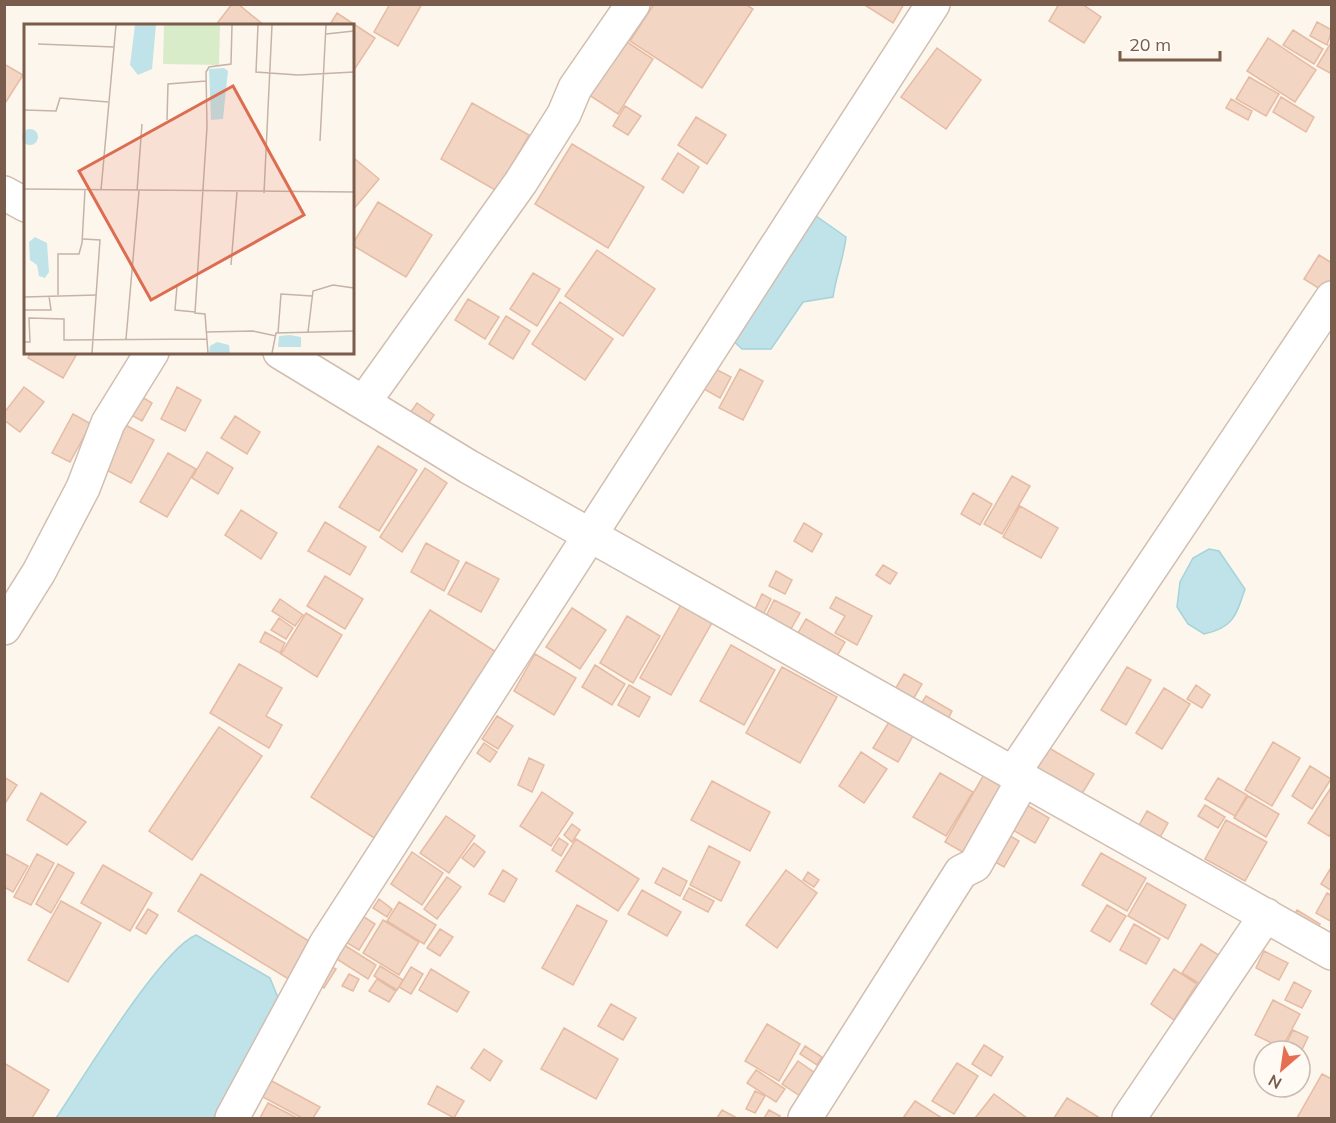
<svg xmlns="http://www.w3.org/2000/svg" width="1336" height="1123" font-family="Mulish,sans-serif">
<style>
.water{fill:#bfe3e8;stroke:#a5d3da;stroke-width:1.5}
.building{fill:#f3d5c3;stroke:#e6bba3;stroke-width:1.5}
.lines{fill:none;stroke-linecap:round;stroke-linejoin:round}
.minor-casing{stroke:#d1beb0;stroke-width:36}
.minor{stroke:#fff;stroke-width:33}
.inset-road{fill:none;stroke:#c5b3a7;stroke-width:1.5}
.view{fill:#dc6d51;fill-opacity:0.15;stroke:#dc6d51;stroke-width:3}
.inset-edge{fill:none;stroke:#7a5c4d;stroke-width:3}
</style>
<rect width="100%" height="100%" fill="#fdf6ec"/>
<!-- water -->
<path class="water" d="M 809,211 L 846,237 C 844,257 836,276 833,297 L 803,302 L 771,349 L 742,349 L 728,336 Z
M 1209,549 L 1219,551 L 1245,589 C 1236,616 1233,628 1204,634 L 1188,624 L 1177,607 L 1180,582 L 1193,558 Z
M 196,935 L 270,978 L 279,1000 L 222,1118 L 56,1118 C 82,1080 160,950 196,935 Z"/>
<!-- building -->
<path class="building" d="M 232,4 L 238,4 L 265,26 L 215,26 Z
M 390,4 L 422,4 L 398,46 L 374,32 Z
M 654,4 L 745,4 L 753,9 L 702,88 L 630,41 Z
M 863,4 L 904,4 L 893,23 Z
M 1059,4 L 1082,4 L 1101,17 L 1084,43 L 1049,21 Z
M 337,13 L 375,38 L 352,73 L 352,26 L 329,26 Z
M 1317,22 L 1332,30 L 1327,45 L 1310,36 Z
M 1293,30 L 1323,49 L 1314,64 L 1283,45 Z
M 621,38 L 653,59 L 618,114 L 586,93 Z
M 1268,38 L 1316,70 L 1295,102 L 1247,71 Z
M 1332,41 L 1332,74 L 1317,66 Z
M 937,48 L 981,80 L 946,129 L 901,97 Z
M 4,64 L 23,75 L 4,105 Z
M 1249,77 L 1279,94 L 1266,116 L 1236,99 Z
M 1281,97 L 1314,117 L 1306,132 L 1273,112 Z
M 1231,99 L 1252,111 L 1248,120 L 1226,108 Z
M 472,103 L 529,135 L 497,191 L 441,159 Z
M 625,106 L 641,116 L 628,135 L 613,126 Z
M 696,117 L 726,135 L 707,164 L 678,145 Z
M 572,144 L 644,187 L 608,248 L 535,204 Z
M 678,153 L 699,167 L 683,193 L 662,179 Z
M 355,159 L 379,179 L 352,211 L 352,162 Z
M 378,202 L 432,235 L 406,277 L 352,245 Z
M 597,250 L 655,289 L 623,336 L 565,296 Z
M 1319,255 L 1332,263 L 1331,296 L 1304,279 Z
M 533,273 L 560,289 L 537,326 L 510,309 Z
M 468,299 L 499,317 L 485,339 L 455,320 Z
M 560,302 L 613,339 L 585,380 L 532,344 Z
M 506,316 L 530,331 L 513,359 L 489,344 Z
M 31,352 L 78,352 L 63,378 L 28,358 Z
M 706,364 L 731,377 L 720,398 L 695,384 Z
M 740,369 L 763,381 L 743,420 L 719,408 Z
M 24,387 L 44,402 L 20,432 L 4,420 L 4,413 Z
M 177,387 L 201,400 L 185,431 L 161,419 Z
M 134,392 L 152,403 L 142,421 L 124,411 Z
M 417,403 L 434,415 L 424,430 L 406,419 Z
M 73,414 L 91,424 L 70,462 L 52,453 Z
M 235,416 L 260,432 L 247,454 L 221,438 Z
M 120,422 L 154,440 L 131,483 L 97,465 Z
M 378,446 L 417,470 L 379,531 L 339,507 Z
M 207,452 L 233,468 L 218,494 L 192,478 Z
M 168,453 L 196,469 L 167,517 L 140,502 Z
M 425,468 L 447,483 L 402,552 L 380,537 Z
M 1012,476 L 1030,486 L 1002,534 L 984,524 Z
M 973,493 L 992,504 L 980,525 L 961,514 Z
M 1020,506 L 1058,528 L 1041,558 L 1003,537 Z
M 241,510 L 277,533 L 261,559 L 225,535 Z
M 325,522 L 366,547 L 350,575 L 308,551 Z
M 804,523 L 822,534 L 812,552 L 794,541 Z
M 426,543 L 459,561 L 444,591 L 411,572 Z
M 466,562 L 499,579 L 481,612 L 448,594 Z
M 883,565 L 897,573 L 890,584 L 876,575 Z
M 776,571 L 792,580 L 785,594 L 769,586 Z
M 325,576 L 363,599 L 345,629 L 307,606 Z
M 762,594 L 771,599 L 764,613 L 755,609 Z
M 836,597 L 872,616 L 857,645 L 835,633 L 845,616 L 830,608 Z
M 280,599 L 303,615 L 295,626 L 272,611 Z
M 774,600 L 800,613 L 791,629 L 766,616 Z
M 682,603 L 713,621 L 671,695 L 640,678 Z
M 572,608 L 606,630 L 580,669 L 546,647 Z
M 430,610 L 504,657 L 385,845 L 311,797 Z
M 306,613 L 342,635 L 317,677 L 281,654 Z
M 627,616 L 660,636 L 633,683 L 600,663 Z
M 279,618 L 293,628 L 286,639 L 271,630 Z
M 806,619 L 845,642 L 837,656 L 798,633 Z
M 265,632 L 285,643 L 280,653 L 260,642 Z
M 731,645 L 775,670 L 744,725 L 700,701 Z
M 535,654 L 576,678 L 554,715 L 514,691 Z
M 239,664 L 282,688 L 266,716 L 282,725 L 269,748 L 210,713 Z
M 595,665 L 625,684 L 612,705 L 582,687 Z
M 782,667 L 837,697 L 800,763 L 746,733 Z
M 1127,667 L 1151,680 L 1126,725 L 1101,710 Z
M 904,674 L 922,684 L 911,703 L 893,693 Z
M 629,685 L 650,697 L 639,717 L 618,705 Z
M 1196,685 L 1210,695 L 1202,708 L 1187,699 Z
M 1164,688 L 1190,704 L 1162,749 L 1136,733 Z
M 926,696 L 952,711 L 945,725 L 918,709 Z
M 497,716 L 513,726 L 498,749 L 482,739 Z
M 889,722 L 913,736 L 898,762 L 873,748 Z
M 219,727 L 262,756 L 192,860 L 149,831 Z
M 1273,742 L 1300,758 L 1272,806 L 1245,790 Z
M 484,743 L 497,752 L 490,762 L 477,753 Z
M 1049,748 L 1094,774 L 1080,797 L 1036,771 Z
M 861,752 L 887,769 L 864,803 L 839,786 Z
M 529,758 L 544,765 L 532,792 L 518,785 Z
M 1310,766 L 1331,779 L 1312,809 L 1292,796 Z
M 986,771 L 1014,787 L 973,858 L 945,842 Z
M 940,773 L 973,792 L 946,836 L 913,817 Z
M 4,777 L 17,785 L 4,805 Z
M 1218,778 L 1247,795 L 1235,816 L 1205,799 Z
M 712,781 L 770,812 L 750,851 L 691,820 Z
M 1332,786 L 1332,832 L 1329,836 L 1308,823 Z
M 542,792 L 573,813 L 551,846 L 520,826 Z
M 41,793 L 86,822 L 67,845 L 27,820 Z
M 1248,796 L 1279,814 L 1266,837 L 1234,818 Z
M 1020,801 L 1049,818 L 1035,843 L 1006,826 Z
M 1205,805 L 1225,817 L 1218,828 L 1198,816 Z
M 1147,811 L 1168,823 L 1158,841 L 1137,829 Z
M 446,816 L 475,836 L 449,873 L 420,853 Z
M 1226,820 L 1267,842 L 1245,881 L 1205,859 Z
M 572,824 L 580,830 L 572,842 L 564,835 Z
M 1003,832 L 1019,841 L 1004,867 L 988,858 Z
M 559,838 L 568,844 L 561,856 L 552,850 Z
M 576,839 L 639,879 L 618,911 L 556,871 Z
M 474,843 L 485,852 L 474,867 L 462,858 Z
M 709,846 L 740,862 L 721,901 L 690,885 Z
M 412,852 L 443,873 L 422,905 L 391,884 Z
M 4,853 L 28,866 L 13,892 L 4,887 Z
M 1101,853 L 1146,878 L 1127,911 L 1082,885 Z
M 37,854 L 54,863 L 31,905 L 14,897 Z
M 58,864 L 74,873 L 51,913 L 36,904 Z
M 103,865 L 152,893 L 130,931 L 81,903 Z
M 1332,866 L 1332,891 L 1321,884 Z
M 663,868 L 687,881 L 680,896 L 655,883 Z
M 503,870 L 517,879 L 504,902 L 489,894 Z
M 786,870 L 817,893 L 777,948 L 746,925 Z
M 808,872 L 819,880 L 814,887 L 803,880 Z
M 201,874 L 312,943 L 290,980 L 178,911 Z
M 447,877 L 461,887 L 437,919 L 424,909 Z
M 1147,883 L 1186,905 L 1168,939 L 1128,916 Z
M 689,888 L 714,901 L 708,912 L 683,899 Z
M 642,890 L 681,912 L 667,936 L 628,914 Z
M 1327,893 L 1332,896 L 1332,922 L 1316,913 Z
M 379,899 L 392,909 L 387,917 L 373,908 Z
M 61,901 L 101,923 L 68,982 L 28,960 Z
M 399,902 L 436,925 L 424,944 L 387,921 Z
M 577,905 L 607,921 L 573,985 L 542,968 Z
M 1107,905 L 1126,916 L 1110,942 L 1091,931 Z
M 148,909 L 158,915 L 146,934 L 136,928 Z
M 1297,910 L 1320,924 L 1312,937 L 1289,923 Z
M 361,915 L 375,924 L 359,950 L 344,941 Z
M 383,920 L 419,942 L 399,975 L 363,953 Z
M 1134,924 L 1160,939 L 1146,964 L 1120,950 Z
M 440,929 L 453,937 L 440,956 L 427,948 Z
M 338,941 L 376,965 L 368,979 L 329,954 Z
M 1201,944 L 1225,959 L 1207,988 L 1182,973 Z
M 1264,951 L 1288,963 L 1279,980 L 1256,968 Z
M 321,961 L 336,969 L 324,988 L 310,980 Z
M 380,966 L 403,980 L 397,990 L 374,976 Z
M 411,967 L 423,974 L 411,994 L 399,987 Z
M 431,969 L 469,992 L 457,1012 L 419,990 Z
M 1174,969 L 1197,984 L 1174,1020 L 1151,1004 Z
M 349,974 L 359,979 L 353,991 L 342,986 Z
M 377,979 L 396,991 L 389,1002 L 369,991 Z
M 1294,982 L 1311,991 L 1302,1008 L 1285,1000 Z
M 1273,1000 L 1300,1014 L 1282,1048 L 1255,1035 Z
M 611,1004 L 636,1018 L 623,1040 L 598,1026 Z
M 767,1024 L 800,1044 L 779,1081 L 745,1061 Z
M 564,1028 L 618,1059 L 596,1099 L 541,1069 Z
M 1293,1030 L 1308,1037 L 1300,1054 L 1300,1051 L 1283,1051 Z
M 984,1045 L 1003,1057 L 991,1076 L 972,1064 Z
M 805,1046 L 822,1057 L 817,1065 L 800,1054 Z
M 484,1049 L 502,1061 L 490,1081 L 471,1068 Z
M 798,1061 L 818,1075 L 803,1098 L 782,1084 Z
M 4,1063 L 49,1090 L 32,1118 L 4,1118 Z
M 957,1063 L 978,1076 L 954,1114 L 932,1101 Z
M 756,1070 L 785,1089 L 776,1102 L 747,1083 Z
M 1322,1074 L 1332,1079 L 1332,1118 L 1297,1118 Z
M 270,1080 L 320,1107 L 313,1118 L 302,1118 L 261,1096 Z
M 437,1086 L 464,1101 L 454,1118 L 428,1104 Z
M 755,1091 L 765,1096 L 755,1113 L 746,1109 Z
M 994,1094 L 1027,1118 L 975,1118 Z
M 1067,1098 L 1100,1118 L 1054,1118 Z
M 915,1101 L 942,1118 L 903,1118 Z
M 268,1103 L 297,1118 L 260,1118 Z
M 722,1110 L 737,1118 L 717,1118 Z
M 769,1110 L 780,1116 L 778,1118 L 764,1118 Z"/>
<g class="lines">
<defs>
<path id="minor" d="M 4,193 L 26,205
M 280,352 L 469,467 L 1332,953
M 364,402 L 521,182 L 564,114 L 575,88 L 633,4
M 4,628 L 39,572 L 83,488 L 108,423 L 152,352
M 1014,772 L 1332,298
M 232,1118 L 326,944 L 933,4
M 805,1118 L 961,872 L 975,865 L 1024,778
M 1129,1118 L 1266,915"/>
</defs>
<!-- minor casing -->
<use href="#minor" class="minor-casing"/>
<!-- minor -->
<use href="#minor" class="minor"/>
</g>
<!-- overview -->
<g transform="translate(24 24)">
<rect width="330" height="330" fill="#fdf6ec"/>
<path d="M 140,1 L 196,1 L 195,41 L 139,40 Z" fill="#d8ecc9"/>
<path d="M 111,1 L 132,1 L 128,45 L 114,51 L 106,41 ZM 200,44 L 204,47 L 199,95 L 187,96 L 185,45 ZM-2 113a8 8 0 1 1 16 0a8 8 0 1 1-16 0ZM 11,213 L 23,219 L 25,248 L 21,254 L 15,252 L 13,241 L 6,236 L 5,218 ZM 266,311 L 277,313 L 277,323 L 254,323 L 255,312 ZM 193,318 L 205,321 L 206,329 L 185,329 L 186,322 Z" fill="#bfe3e8"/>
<path class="inset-road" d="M 234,1 L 232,48 L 274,51 L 330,48M 302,10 L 330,7M 14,20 L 90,23M 0,86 L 32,87 L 36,74 L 84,78M 143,96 L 144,60 L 182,57M 296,117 L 302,1M 0,165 L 330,168M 77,166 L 92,1M 113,167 L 118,100M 240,169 L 248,1M 59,215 L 76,216 L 68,329M 207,241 L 213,168M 153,262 L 151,286 L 171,288M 34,271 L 34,230 L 55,230 L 58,219 L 61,166M 0,273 L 73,271M 0,286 L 27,286 L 25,272M 182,308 L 229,307 L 252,312M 284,308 L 289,267 L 309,261 L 330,264M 254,309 L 257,270 L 288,272M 102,315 L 115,167M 0,318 L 6,318 L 5,294 L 40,295 L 40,316 L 183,315M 184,329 L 181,290 L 171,289 L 183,103 L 182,48 L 185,43 L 207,40 L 208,1M 248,329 L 252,309 L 330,307"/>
<path class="view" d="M 209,62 L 280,191 L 127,276 L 55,147 Z"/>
<rect width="330" height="330" class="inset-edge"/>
</g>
<!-- border -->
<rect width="1336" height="1123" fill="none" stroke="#7a5c4d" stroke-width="12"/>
<!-- north arrow -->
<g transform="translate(1282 1069) rotate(209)"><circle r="28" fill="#fffaf3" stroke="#cabbb1" stroke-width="1.5"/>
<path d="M0-4.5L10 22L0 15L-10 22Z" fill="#e76f51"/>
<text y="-9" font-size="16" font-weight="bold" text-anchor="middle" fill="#7a5c4d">N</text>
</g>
<!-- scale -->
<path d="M1120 51v9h100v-9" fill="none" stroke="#7a5c4d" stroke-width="3"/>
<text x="1129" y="51" font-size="18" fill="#7a5c4d" stroke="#fffaf3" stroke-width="4.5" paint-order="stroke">20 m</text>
</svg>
